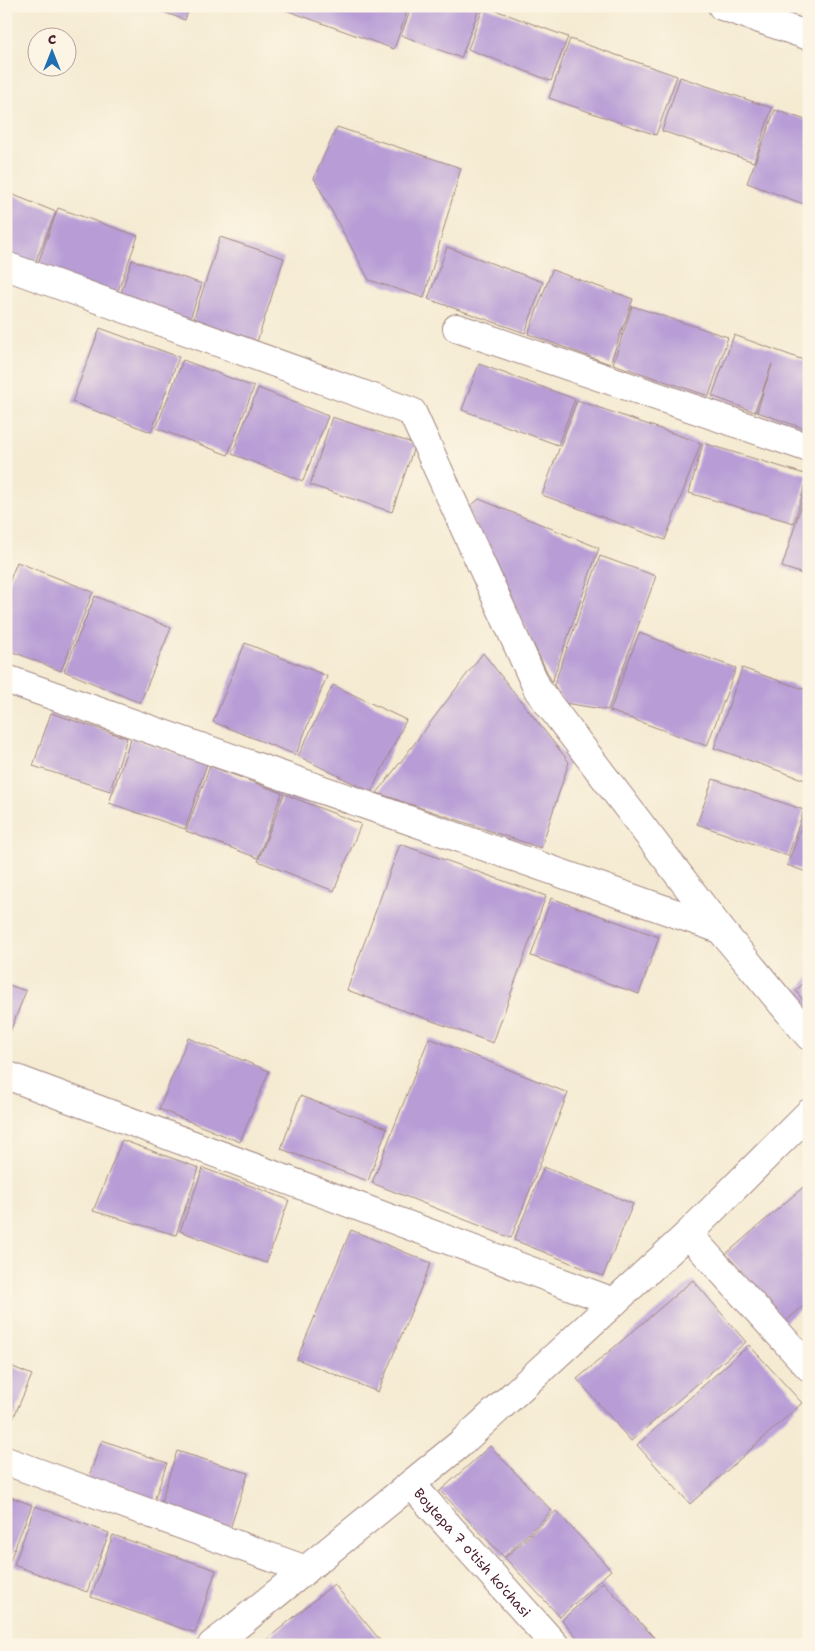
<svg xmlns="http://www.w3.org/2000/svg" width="815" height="1651" font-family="'Shantell Sans',sans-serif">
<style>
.building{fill:#b79cd6}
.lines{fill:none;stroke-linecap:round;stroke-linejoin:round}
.minor-casing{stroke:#a0857f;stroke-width:30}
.tertiary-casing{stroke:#a0857f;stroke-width:30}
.minor{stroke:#fff;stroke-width:28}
.tertiary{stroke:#fff;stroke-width:28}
.labels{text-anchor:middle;stroke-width:5;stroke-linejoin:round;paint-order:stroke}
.street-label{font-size:14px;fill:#4a1f2b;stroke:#fcf5e5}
</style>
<rect width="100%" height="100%" fill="#fcf5e5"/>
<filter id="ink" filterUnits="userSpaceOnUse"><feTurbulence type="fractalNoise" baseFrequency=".02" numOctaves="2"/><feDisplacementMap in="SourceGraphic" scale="10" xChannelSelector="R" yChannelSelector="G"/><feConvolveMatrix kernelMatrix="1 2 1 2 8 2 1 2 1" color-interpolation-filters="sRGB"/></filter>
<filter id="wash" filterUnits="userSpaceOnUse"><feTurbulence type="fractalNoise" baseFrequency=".0096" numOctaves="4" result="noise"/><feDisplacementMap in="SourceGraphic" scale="20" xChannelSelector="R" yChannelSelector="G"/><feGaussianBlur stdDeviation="1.12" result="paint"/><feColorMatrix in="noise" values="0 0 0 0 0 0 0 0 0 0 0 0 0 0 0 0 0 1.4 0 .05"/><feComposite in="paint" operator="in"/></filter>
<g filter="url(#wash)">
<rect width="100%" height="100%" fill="#f5ebd3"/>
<g id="blocks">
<!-- building -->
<path class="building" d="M 147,6 L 190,6 L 185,20 Z
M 280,6 L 409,6 L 394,49 L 280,8 Z
M 412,6 L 480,6 L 461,58 L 401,35 Z
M 484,6 L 568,37 L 551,81 L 468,49 Z
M 570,39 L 677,76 L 656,135 L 549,98 Z
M 680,77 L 772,108 L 754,162 L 662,131 Z
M 775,110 L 809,121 L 809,206 L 747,183 Z
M 337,127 L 461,168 L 424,298 L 369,280 L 314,178 Z
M 6,192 L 56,212 L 32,270 L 6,259 Z
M 58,208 L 138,236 L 115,299 L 35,271 Z
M 220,237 L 284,258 L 255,348 L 191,327 Z
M 447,247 L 543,282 L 525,333 L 428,299 Z
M 132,260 L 202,284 L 188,325 L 118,301 Z
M 552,270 L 633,299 L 610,364 L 528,334 Z
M 632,306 L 728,337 L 709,396 L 613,364 Z
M 100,328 L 179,357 L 151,432 L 72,402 Z
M 734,335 L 809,362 L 809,430 L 757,412 L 772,364 L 755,412 L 712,396 Z
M 183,360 L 254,387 L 228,455 L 156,428 Z
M 479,364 L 575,399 L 558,445 L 462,410 Z
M 258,388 L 328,416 L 303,481 L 232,454 Z
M 577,400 L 701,443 L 665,540 L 542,495 Z
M 332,417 L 415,444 L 392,512 L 310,485 Z
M 703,443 L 808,475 L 794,523 L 689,493 Z
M 808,484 L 809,484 L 809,576 L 782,567 Z
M 479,499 L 599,548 L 552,682 L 467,509 Z
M 600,556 L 656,576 L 608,710 L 564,703 L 554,685 Z
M 17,562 L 93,592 L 61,671 L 6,649 L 6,584 L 8,585 Z
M 95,596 L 171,628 L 140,703 L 64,671 Z
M 639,633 L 736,668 L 707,746 L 610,711 Z
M 245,643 L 327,676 L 296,755 L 213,722 Z
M 483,653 L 569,762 L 541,848 L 377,793 Z
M 742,668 L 809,691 L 808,781 L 714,748 Z
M 333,685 L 406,720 L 371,792 L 298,756 Z
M 51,713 L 127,738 L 110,791 L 33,766 Z
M 131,738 L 207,764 L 185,829 L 109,803 Z
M 210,766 L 282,793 L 258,858 L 186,831 Z
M 713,779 L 804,810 L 788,856 L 697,824 Z
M 284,794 L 361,824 L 334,891 L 258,861 Z
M 807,812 L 809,812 L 809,873 L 787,865 Z
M 400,844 L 546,896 L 493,1043 L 347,990 Z
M 551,898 L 659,937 L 639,994 L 531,956 Z
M 809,977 L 809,1008 L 796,991 Z
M 6,984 L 26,991 L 6,1042 Z
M 188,1038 L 269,1071 L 240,1142 L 159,1109 Z
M 429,1038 L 568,1093 L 511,1238 L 372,1183 Z
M 300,1096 L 387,1128 L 368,1181 L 281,1149 Z
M 122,1140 L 199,1168 L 176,1235 L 93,1211 Z
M 544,1167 L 633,1204 L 603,1276 L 514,1240 Z
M 203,1168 L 289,1200 L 266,1263 L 180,1231 Z
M 809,1182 L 809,1301 L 785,1322 L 726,1254 Z
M 351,1230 L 431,1263 L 378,1392 L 297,1359 Z
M 693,1280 L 746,1342 L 631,1441 L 577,1379 Z
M 749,1345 L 802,1403 L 690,1504 L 637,1445 Z
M 6,1364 L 32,1375 L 6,1435 Z
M 102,1440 L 167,1463 L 152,1507 L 86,1484 Z
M 490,1446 L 552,1511 L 504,1557 L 440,1491 Z
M 177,1451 L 248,1473 L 229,1532 L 158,1511 Z
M 6,1495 L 32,1505 L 6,1570 Z
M 35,1506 L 109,1533 L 87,1592 L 14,1565 Z
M 556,1511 L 611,1570 L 560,1617 L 505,1558 Z
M 113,1535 L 216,1570 L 195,1633 L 91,1597 Z
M 603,1582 L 661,1645 L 584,1645 L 562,1620 Z
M 334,1584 L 384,1645 L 260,1645 Z"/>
</g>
</g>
<g filter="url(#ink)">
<use href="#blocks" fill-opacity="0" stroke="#a0857f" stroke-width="1"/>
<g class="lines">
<defs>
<g id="minor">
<path d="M 6,266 L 412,412 L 538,690 L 720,929 L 809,1036"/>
<path d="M 457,328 L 809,448"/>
<path d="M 6,679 L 720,929"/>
<path d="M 6,1075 L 614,1302"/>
<path d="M 688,1234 L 809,1367"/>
<path d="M 6,1461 L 306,1570"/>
<path id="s1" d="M 411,1484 L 555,1645"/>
<path d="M 212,1645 L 233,1629 L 460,1444 L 688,1234 L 809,1113"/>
</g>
<path id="tertiary" d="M 722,6 L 809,36"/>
</defs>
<!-- minor casing -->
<use href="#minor" class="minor-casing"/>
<!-- tertiary casing -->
<use href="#tertiary" class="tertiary-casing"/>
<!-- minor -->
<use href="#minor" class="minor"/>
<!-- tertiary -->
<use href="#tertiary" class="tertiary"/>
</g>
</g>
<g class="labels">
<!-- street labels -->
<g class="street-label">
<text dy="5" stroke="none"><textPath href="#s1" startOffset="92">Boytepa 7 o'tish ko'chasi</textPath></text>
</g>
</g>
<!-- margin -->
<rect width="815" height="1651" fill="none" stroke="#fcf5e5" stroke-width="25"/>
<!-- north arrow -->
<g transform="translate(52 52)"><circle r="24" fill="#fcf5e5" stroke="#b59f9b"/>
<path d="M0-4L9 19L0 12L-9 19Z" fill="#1f6fb2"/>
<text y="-8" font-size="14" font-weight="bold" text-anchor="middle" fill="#4a1f2b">С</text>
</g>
</svg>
